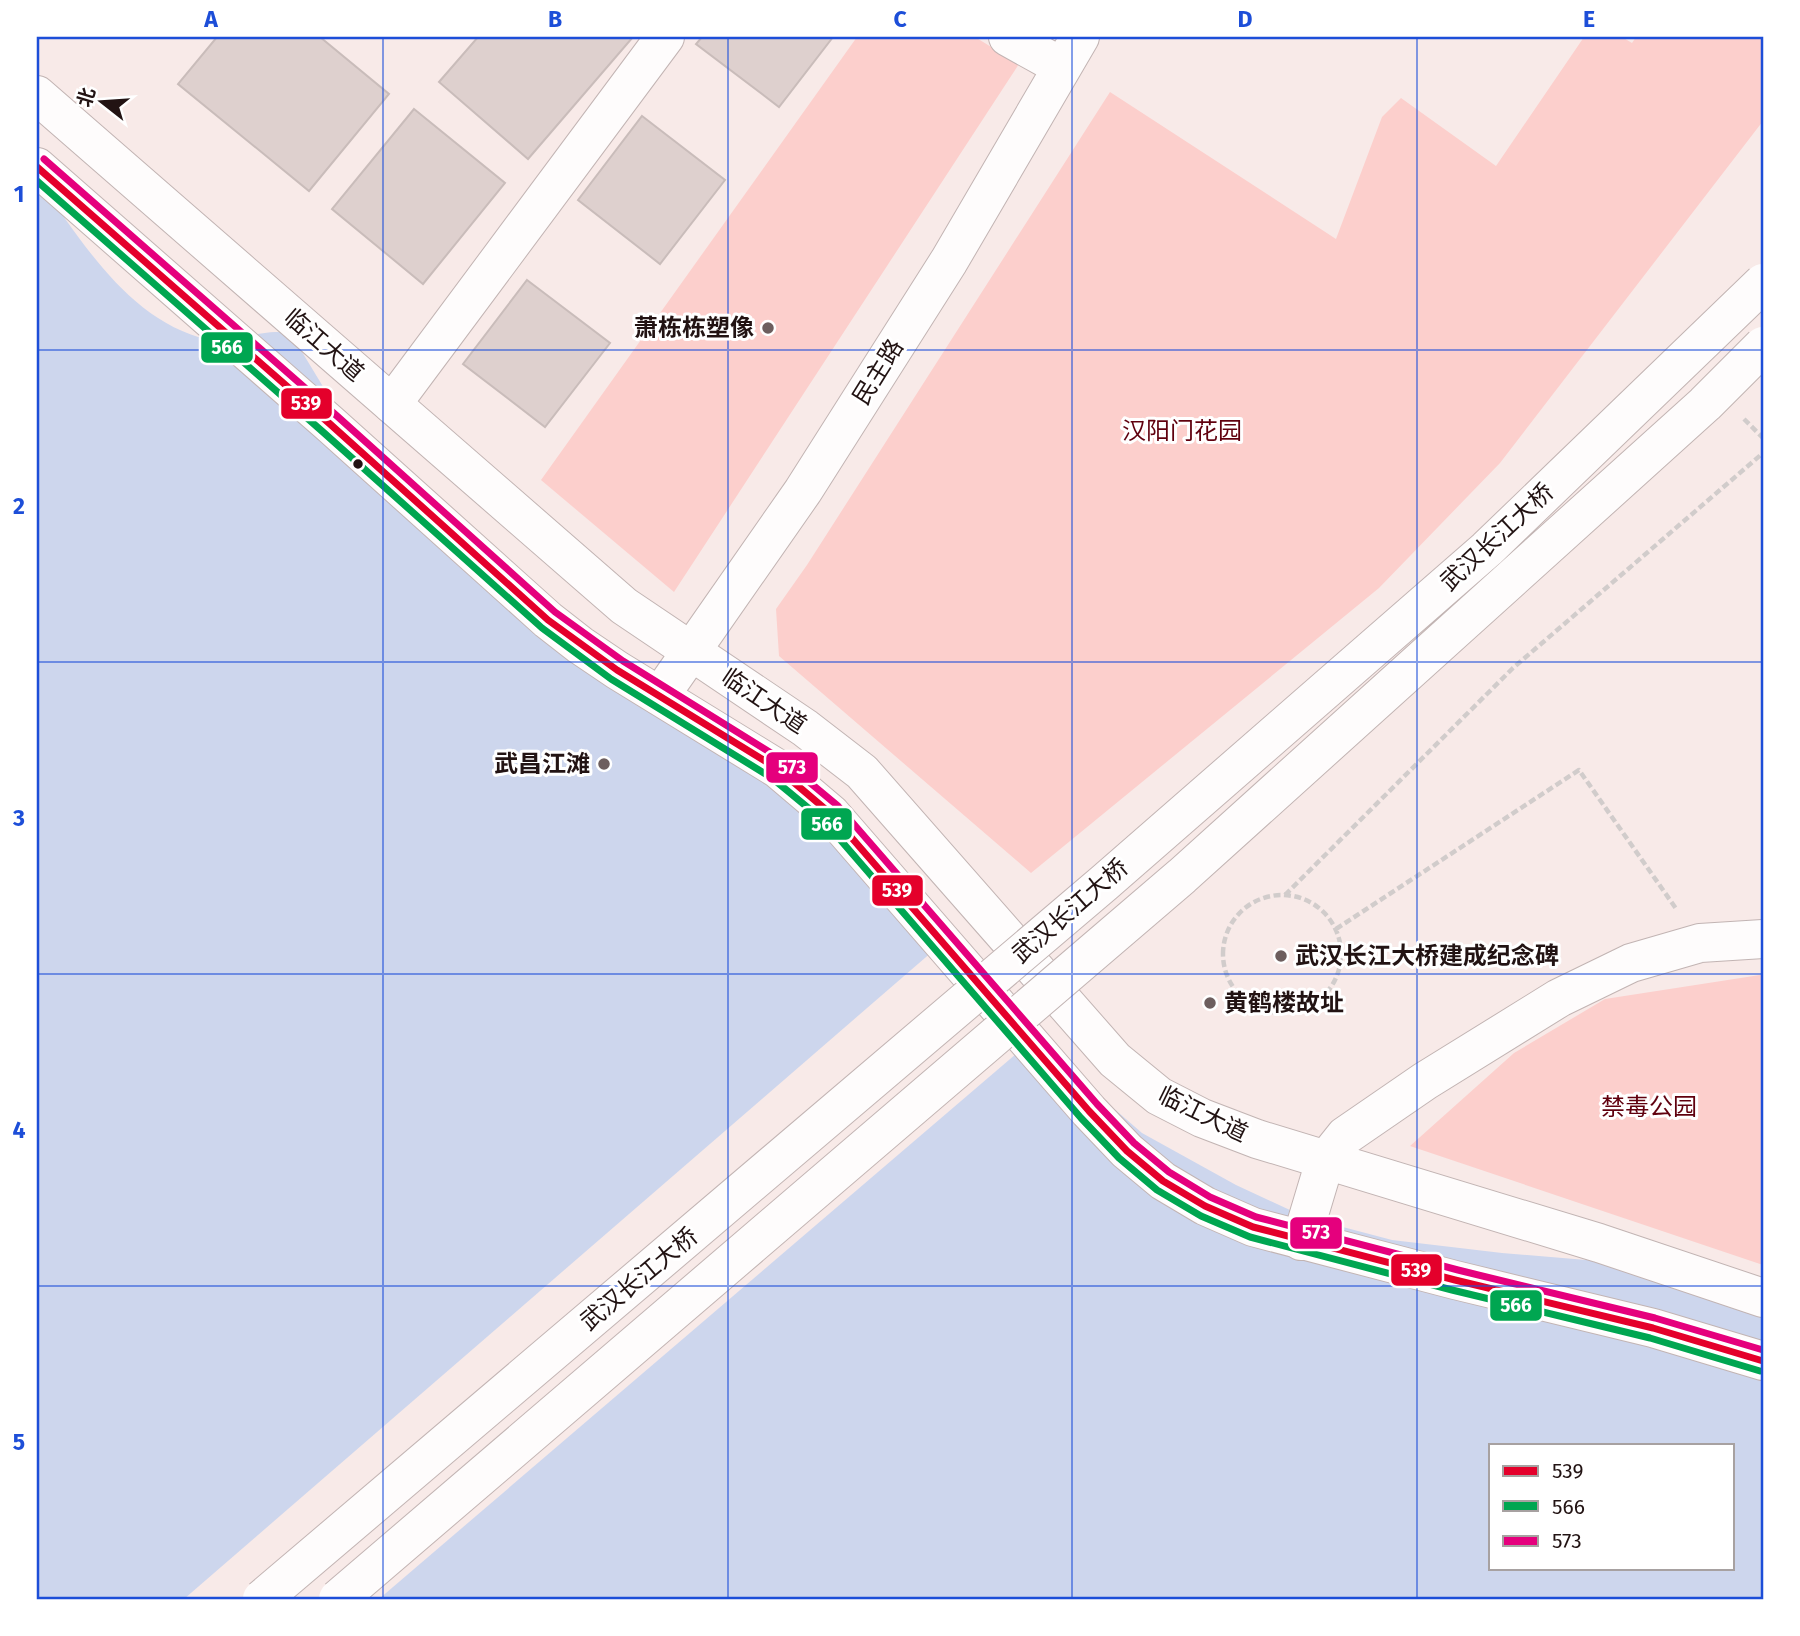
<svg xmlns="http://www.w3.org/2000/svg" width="1800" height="1636" font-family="'Fira Sans','Noto Sans SC',sans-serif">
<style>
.green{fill:#fccfcc}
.water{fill:#cdd6ed;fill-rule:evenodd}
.pier{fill:#f8eae8}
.building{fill:#ded0ce;stroke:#c9bcba;stroke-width:2}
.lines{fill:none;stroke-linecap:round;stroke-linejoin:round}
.minor-casing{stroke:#c2b4b3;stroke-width:40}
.major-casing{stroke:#c2b4b3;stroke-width:40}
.path{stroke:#d1cccb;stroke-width:4.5;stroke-dasharray:7 3.5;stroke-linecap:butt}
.minor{stroke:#fefcfc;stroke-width:38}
.major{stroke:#fefcfc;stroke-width:38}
.highway-bridge-casing{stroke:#c2b4b3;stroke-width:40;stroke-linecap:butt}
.highway-bridge{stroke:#fefcfc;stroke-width:38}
.bus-1-casing{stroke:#fff;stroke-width:12}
.bus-2-casing{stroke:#fff;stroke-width:12}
.bus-3-casing{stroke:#fff;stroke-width:12}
.bus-1{stroke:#e4002b;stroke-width:7}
.bus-2{stroke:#00a651;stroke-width:7}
.bus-3{stroke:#e5007d;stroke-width:7}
.grid{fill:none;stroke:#1d4ed8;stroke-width:2;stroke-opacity:0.55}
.poi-dot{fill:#6d5e5e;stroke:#fff;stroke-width:2.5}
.bus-dot{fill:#221313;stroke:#fff;stroke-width:2.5}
.labels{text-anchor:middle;stroke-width:6;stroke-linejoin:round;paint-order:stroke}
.poi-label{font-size:24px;font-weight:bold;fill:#221313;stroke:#fff;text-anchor:end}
.street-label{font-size:24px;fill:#221313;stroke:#fff}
.park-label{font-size:24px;fill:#60000e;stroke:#fff}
.line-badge{stroke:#fff;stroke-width:2.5}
.badge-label{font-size:19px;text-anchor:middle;font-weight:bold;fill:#fff}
.neatline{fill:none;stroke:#1d4ed8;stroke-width:2.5}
.grid-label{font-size:23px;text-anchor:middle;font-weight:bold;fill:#1d4ed8}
</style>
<rect width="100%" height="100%" fill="#f8eae8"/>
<!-- green -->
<path class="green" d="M 857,37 L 975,37 L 1019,64 L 674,592 L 541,480 Z
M 1584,37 L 1622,37 L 1632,43 L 1636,37 L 1763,37 L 1763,121 L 1500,463 L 1379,588 L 1031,873 L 779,656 L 776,609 L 807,565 L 1110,92 L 1336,239 L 1382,117 L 1401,98 L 1496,166 Z
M 1760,975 L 1763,975 L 1763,1265 L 1410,1146 L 1514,1053 L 1605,999 Z"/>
<!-- water -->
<path class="water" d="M 37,179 C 82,241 128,321 209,340 C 232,345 255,331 278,332 C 282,332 288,335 293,337 L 342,418 L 514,568 L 844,844 L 1089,1087 L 1142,1133 L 1236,1185 L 1305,1217 L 1392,1240 L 1502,1253 L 1610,1262 L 1763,1294 L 1763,1599 L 37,1599 ZM 1490,1445 L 1732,1445 L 1732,1568 L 1490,1568 Z"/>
<!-- pier -->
<path class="pier" d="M 948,938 L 1044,1030 L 379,1599 L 184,1599 Z"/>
<!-- building -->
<path class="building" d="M 217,37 L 320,37 L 389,94 L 309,191 L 178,84 Z
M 478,37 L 633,37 L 528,159 L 439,82 Z
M 702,37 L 833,37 L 779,107 L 696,44 Z
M 414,109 L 505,183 L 423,284 L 332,209 Z
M 642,116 L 725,180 L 660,264 L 578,200 Z
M 527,280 L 610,343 L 545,427 L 463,364 Z"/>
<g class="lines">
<defs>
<path id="minor" d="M 1008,37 L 1062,67
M 392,404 L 665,37
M 660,696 L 803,491 L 949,261 L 1080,37
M 1301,1241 L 1325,1161 L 1345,1136 L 1425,1081 L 1559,998 L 1631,963 L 1700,943 L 1763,939"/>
<path id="major" d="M 37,95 L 624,606 L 805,728 L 862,772 L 1115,1060 L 1159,1096 L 1202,1118 L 1257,1139 L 1599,1243 L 1763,1298
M 37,167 L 330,424 L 548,620 L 580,645 L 617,670 L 778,769 L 831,814 L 1089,1111 L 1127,1151 L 1163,1181 L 1205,1206 L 1253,1227 L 1455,1280 L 1653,1328 L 1763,1361"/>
</defs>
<!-- minor casing -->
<use href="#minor" class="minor-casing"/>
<!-- major casing -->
<use href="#major" class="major-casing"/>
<!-- path -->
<path class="path" d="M 1744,419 L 1763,438
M1223 954a59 59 0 1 1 118 0a59 59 0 1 1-118 0Z
M 1285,895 L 1513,668 L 1763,453
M 1336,929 L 1579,770 L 1677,910"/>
<!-- minor -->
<use href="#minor" class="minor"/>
<!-- major -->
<use href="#major" class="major"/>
<defs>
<path id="highway-bridge" d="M 262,1599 L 1104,883 L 1487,549 L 1763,283
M 338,1599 L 1182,876 L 1705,404 L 1763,346"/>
</defs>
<!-- highway-bridge casing -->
<use href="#highway-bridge" class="highway-bridge-casing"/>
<!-- highway-bridge -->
<use href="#highway-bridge" class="highway-bridge"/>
<defs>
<path id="bus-1" d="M 37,167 L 330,424 L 548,620 L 617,670 L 778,769 L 831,814 L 1089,1111 L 1127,1151 L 1163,1181 L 1205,1206 L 1253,1227 L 1455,1280 L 1653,1328 L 1763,1361"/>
<path id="bus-2" d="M 37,181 L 323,432 L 542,628 L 611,679 L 772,778 L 824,821 L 1081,1118 L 1119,1158 L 1157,1190 L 1201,1216 L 1250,1237 L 1452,1290 L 1650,1338 L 1760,1371"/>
<path id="bus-3" d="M 44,159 L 337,416 L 555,612 L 623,661 L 784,761 L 838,806 L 1097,1104 L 1134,1143 L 1169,1172 L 1210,1197 L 1256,1217 L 1458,1270 L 1655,1318 L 1763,1350"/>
</defs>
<!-- bus-1 casing -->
<use href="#bus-1" class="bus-1-casing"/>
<!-- bus-2 casing -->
<use href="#bus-2" class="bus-2-casing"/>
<!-- bus-3 casing -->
<use href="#bus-3" class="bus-3-casing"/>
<!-- bus-1 -->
<use href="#bus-1" class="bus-1"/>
<!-- bus-2 -->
<use href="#bus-2" class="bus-2"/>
<!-- bus-3 -->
<use href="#bus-3" class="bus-3"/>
</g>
<!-- grid -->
<path class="grid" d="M 383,37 L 383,1599M 728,37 L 728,1599M 1072,37 L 1072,1599M 1417,37 L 1417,1599M 37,350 L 1763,350M 37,662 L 1763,662M 37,974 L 1763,974M 37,1286 L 1763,1286"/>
<!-- markers -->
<g class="poi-dot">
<circle cx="768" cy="328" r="7"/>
<circle cx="604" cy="764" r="7"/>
<circle cx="1281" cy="956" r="7"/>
<circle cx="1210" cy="1003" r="7"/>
</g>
<circle class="bus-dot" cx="358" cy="464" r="6"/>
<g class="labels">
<!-- poi labels -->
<g class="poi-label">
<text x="754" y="336">萧栋栋塑像</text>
<text x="590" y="772">武昌江滩</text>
<text x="1295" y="964" text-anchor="start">武汉长江大桥建成纪念碑</text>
<text x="1224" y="1011" text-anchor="start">黄鹤楼故址</text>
</g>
<!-- street labels -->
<g class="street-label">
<text transform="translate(324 345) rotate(41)" y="8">临江大道</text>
<text transform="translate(878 372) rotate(-58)" y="8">民主路</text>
<text transform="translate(1497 537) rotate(-43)" y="8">武汉长江大桥</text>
<text transform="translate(764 701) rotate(34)" y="8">临江大道</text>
<text transform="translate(1070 911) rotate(-41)" y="8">武汉长江大桥</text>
<text transform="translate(1203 1114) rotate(26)" y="8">临江大道</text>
<text transform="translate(639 1279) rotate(-40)" y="8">武汉长江大桥</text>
</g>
<!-- park labels -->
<g class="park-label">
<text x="1182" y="439">汉阳门花园</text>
<text x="1649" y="1115">禁毒公园</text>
</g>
</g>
<g class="line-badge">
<rect x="200" y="331" width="54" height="33" rx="7" fill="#00a651"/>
<rect x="280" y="387" width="53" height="33" rx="7" fill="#e4002b"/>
<rect x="765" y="751" width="54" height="33" rx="7" fill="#e5007d"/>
<rect x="800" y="807" width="53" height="34" rx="7" fill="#00a651"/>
<rect x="871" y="874" width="53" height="33" rx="7" fill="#e4002b"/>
<rect x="1289" y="1216" width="54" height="34" rx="7" fill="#e5007d"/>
<rect x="1390" y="1253" width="53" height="34" rx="7" fill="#e4002b"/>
<rect x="1489" y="1289" width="54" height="33" rx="7" fill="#00a651"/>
</g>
<g class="badge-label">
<text x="227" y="354">566</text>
<text x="306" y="410">539</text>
<text x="792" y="774">573</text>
<text x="827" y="831">566</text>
<text x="897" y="897">539</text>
<text x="1316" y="1239">573</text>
<text x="1416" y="1277">539</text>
<text x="1516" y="1312">566</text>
</g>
<!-- border -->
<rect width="1800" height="1636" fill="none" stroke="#ffffff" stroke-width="77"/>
<!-- legend -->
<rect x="1489" y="1444" width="245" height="126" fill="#ffffff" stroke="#a7a1a1" stroke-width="2"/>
<rect x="1503" y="1466" width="35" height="10" fill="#e4002b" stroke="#a7a1a1" stroke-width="2"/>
<text x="1552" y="1478" font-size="21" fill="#221313">539</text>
<rect x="1503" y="1501" width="35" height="10" fill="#00a651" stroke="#a7a1a1" stroke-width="2"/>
<text x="1552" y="1514" font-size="21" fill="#221313">566</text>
<rect x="1503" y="1536" width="35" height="10" fill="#e5007d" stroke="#a7a1a1" stroke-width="2"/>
<text x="1552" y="1548" font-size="21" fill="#221313">573</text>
<!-- north arrow -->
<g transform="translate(102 102) rotate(287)" stroke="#ffffff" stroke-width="5" paint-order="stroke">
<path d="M0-5L12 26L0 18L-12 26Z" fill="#221313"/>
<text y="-10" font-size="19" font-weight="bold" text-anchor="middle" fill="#221313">北</text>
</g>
<rect x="38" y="38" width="1724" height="1560" class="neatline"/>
<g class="grid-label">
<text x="211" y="27">A</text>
<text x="555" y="27">B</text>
<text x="900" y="27">C</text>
<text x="1245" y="27">D</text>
<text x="1589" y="27">E</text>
<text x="19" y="202">1</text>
<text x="19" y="514">2</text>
<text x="19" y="826">3</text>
<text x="19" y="1138">4</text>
<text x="19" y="1450">5</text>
</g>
</svg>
